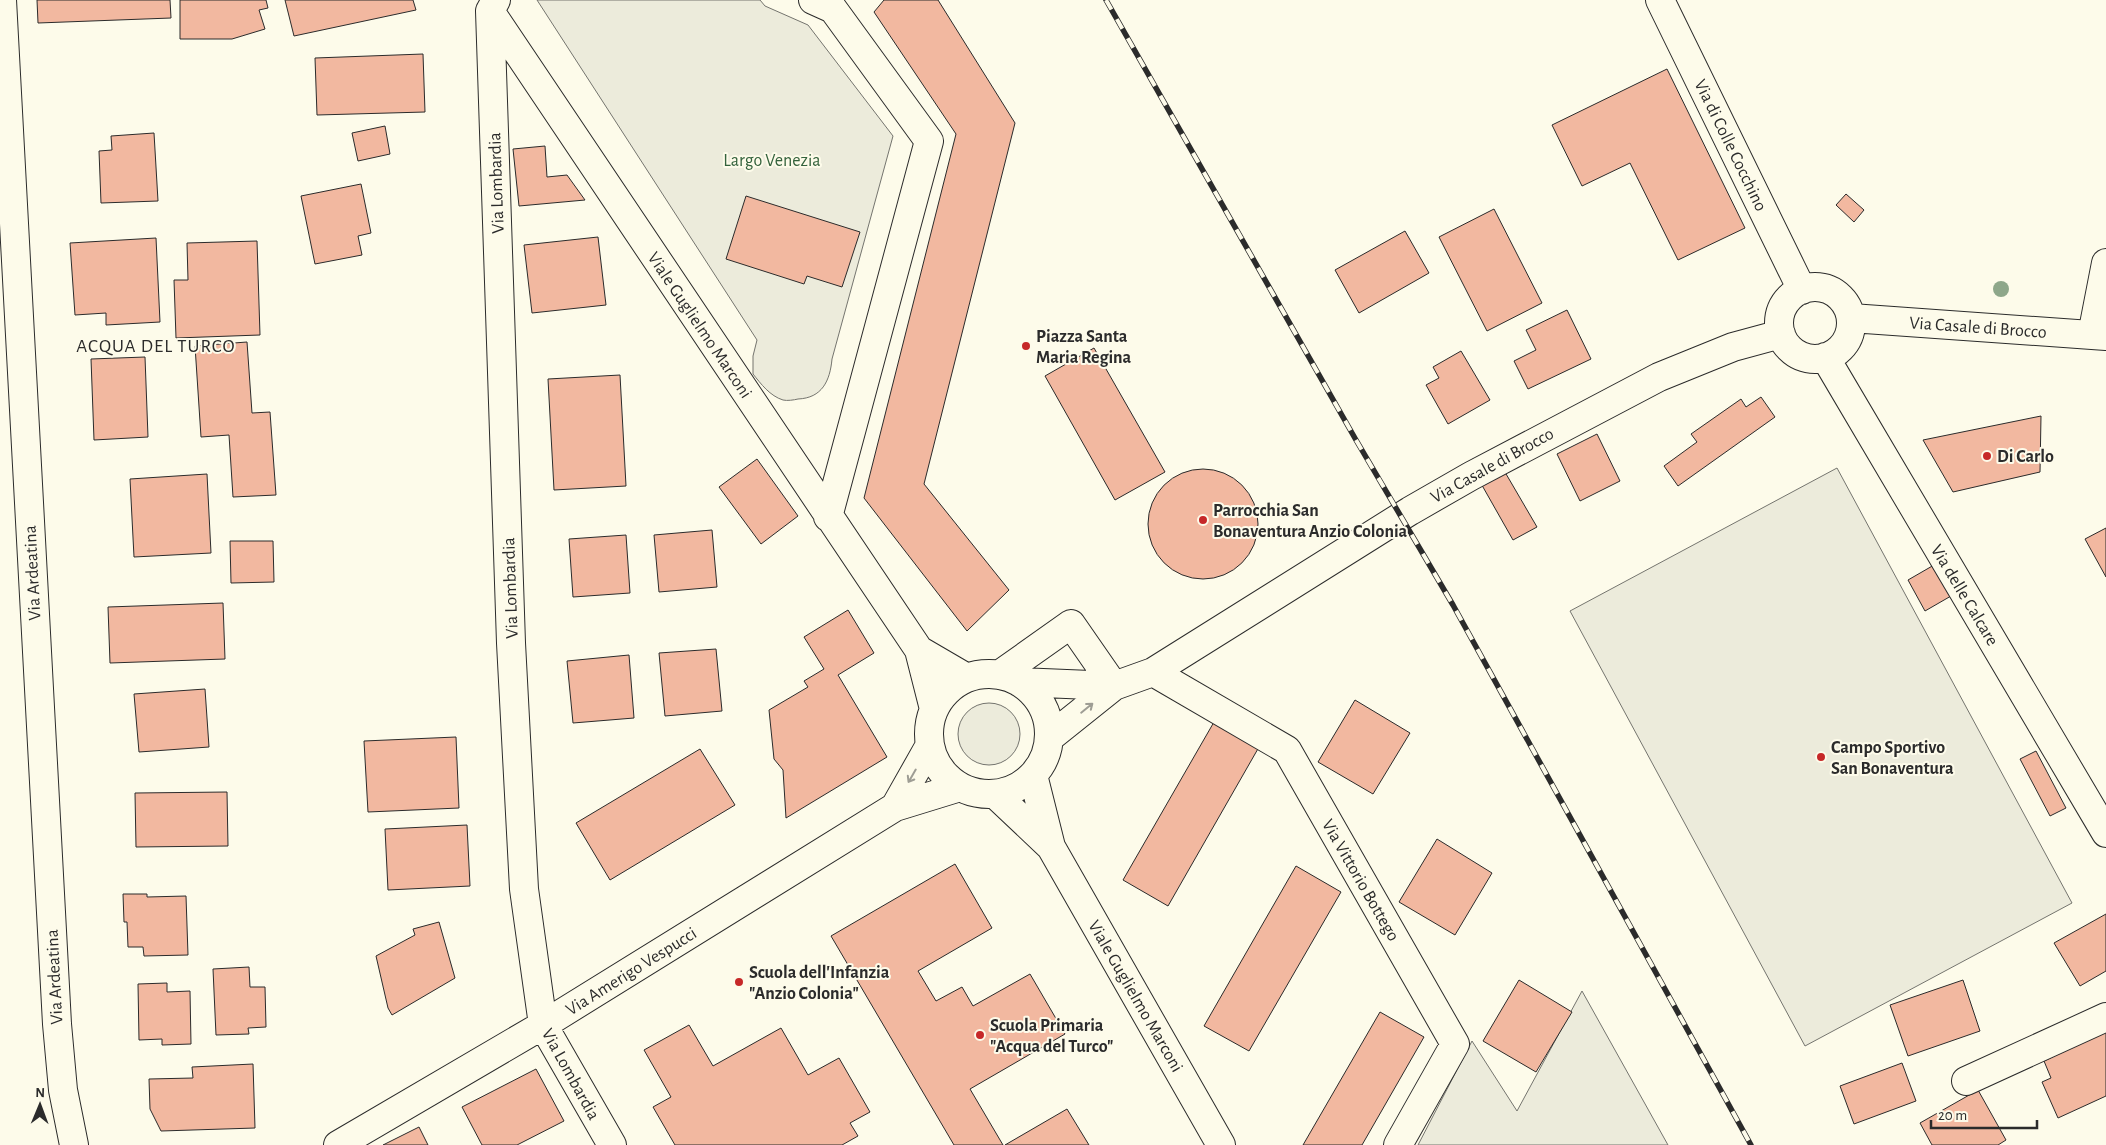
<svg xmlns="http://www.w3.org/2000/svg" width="2106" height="1145" font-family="'Alegreya Sans',sans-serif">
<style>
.green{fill:#ecebdb;stroke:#74746e}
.building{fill:#f2b8a0;stroke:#2b2b2b}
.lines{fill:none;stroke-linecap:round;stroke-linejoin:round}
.minor-casing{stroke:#2b2b2b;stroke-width:30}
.major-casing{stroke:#2b2b2b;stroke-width:30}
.minor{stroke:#fdfbea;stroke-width:28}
.major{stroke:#fdfbea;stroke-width:28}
.rail-casing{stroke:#2b2b2b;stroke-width:5.5}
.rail{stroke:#fdfbea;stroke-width:4;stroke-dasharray:11;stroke-linecap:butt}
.tree{fill:#8ea78a}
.oneway{stroke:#9e9d94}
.poi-dot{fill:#c62828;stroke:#fdfbea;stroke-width:2}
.labels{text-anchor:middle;stroke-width:4;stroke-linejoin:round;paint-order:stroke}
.street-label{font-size:18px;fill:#2b2b2b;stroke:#fdfbea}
.park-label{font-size:18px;fill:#34623c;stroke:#fdfbea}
.poi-label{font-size:18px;font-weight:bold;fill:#2b2b2b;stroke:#fdfbea;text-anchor:start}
.neighbourhood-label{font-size:19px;letter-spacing:1px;fill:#2b2b2b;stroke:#fdfbea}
</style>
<rect width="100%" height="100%" fill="#fdfbea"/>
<!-- green -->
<path class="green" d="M 537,0 L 760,0 L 765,6 L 808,25 L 893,136 L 832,359 C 830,381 822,398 798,399 C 794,400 787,401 783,400 C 770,396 761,384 753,374 L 753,356 L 757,340 Z
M 1837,468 L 2072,903 L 1805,1046 L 1570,611 Z
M958 734a31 31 0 1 1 62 0a31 31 0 1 1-62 0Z
M 1582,991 L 1668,1145 L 1418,1145 L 1472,1041 L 1517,1111 Z"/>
<!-- building -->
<path class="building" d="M 37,0 L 170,0 L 171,18 L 38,23 Z
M 180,0 L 266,0 L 268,8 L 259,10 L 265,29 L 232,39 L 180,39 Z
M 285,0 L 413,0 L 416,10 L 294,36 Z
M 884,0 L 938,0 L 1015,123 L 924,484 L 1009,590 L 967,631 L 864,498 L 956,134 L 874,12 Z
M 423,54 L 425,112 L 317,115 L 315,58 Z
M 1667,69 L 1745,228 L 1678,260 L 1630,163 L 1582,186 L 1552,125 Z
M 385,126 L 390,154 L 358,161 L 352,133 Z
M 154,133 L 158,201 L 101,203 L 99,151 L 112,150 L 111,136 Z
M 545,146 L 547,177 L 567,175 L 585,200 L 519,206 L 513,149 Z
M 361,184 L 371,233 L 358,236 L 362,255 L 315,264 L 301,196 Z
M 1846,194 L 1864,210 L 1854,222 L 1836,205 Z
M 746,196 L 860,232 L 842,287 L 807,276 L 804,284 L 726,259 Z
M 1494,209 L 1542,303 L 1487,331 L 1439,237 Z
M 1405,231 L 1429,273 L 1359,313 L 1335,270 Z
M 598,237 L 606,305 L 532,313 L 524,245 Z
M 156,238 L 160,322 L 106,325 L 106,313 L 75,315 L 70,243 Z
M 257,241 L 260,335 L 176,338 L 174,280 L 188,280 L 187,243 Z
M 1567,310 L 1591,359 L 1528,389 L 1514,361 L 1536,350 L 1526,330 Z
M 247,342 L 252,413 L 270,412 L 276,495 L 233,497 L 229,435 L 201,437 L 195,346 Z
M 1094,348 L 1165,472 L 1115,500 L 1045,376 Z
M 1461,351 L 1490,400 L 1448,424 L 1426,385 L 1439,378 L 1433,367 Z
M 145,357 L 148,437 L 94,440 L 91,359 Z
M 620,375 L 626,486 L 554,490 L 548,379 Z
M 1761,397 L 1775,417 L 1678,486 L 1664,466 L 1697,442 L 1691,434 L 1741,399 L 1746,407 Z
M 2041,416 L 2040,472 L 1953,492 L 1923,440 Z
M 1597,434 L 1620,481 L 1580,501 L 1557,454 Z
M 757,459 L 798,516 L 761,544 L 719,487 Z
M 1502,467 L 1537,527 L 1513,540 L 1479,480 Z
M1148 524a55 55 0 1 1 110 0a55 55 0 1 1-110 0Z
M 207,474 L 211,553 L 134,557 L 130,479 Z
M 2106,528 L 2106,577 L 2085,539 Z
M 712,530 L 717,587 L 659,592 L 654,535 Z
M 626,535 L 630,593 L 573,597 L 569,539 Z
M 230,541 L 273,541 L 274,582 L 231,583 Z
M 1934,565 L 1951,596 L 1925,611 L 1908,580 Z
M 223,603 L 225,659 L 110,663 L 108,607 Z
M 848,610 L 874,653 L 838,675 L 887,757 L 786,818 L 783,770 L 774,759 L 769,710 L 808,687 L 804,681 L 824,669 L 804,637 Z
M 716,649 L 722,711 L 665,716 L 659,653 Z
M 629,655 L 634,718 L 573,723 L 567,661 Z
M 205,689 L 209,747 L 139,752 L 134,694 Z
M 1355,700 L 1410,733 L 1373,794 L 1318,762 Z
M 1214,722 L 1259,747 L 1168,906 L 1123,880 Z
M 456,737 L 459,808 L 368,812 L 364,741 Z
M 700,749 L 735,805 L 610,880 L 576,823 Z
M 2036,751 L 2066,808 L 2050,816 L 2020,759 Z
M 227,792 L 228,846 L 136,847 L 135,793 Z
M 467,825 L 470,886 L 388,890 L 385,829 Z
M 1437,839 L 1492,873 L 1455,935 L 1399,902 Z
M 955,864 L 992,928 L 918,971 L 936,1001 L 962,987 L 973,1006 L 1030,974 L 1065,1034 L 970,1089 L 1003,1145 L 954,1145 L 831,936 Z
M 1296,866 L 1341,892 L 1249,1051 L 1204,1026 Z
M 123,894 L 147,894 L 147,897 L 186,896 L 188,955 L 144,956 L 143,947 L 128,947 L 127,922 L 124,922 Z
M 2106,914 L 2106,971 L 2080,986 L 2054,943 Z
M 439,922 L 455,978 L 392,1015 L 388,1008 L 376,956 L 415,935 L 413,929 Z
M 249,967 L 250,987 L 265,987 L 266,1027 L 248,1028 L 249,1034 L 216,1035 L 213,969 Z
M 1519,980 L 1572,1012 L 1536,1072 L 1483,1041 Z
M 1963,980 L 1980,1031 L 1908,1056 L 1890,1005 Z
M 167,983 L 167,992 L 190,991 L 191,1044 L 162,1045 L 162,1039 L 139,1040 L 138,984 Z
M 1380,1012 L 1424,1037 L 1362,1145 L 1303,1145 Z
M 689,1025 L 713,1066 L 781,1028 L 808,1075 L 839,1058 L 870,1112 L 850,1123 L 858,1136 L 842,1145 L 675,1145 L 653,1107 L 671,1097 L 644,1050 Z
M 2106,1025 L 2106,1096 L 2058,1118 L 2042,1082 L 2051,1078 L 2044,1061 L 2069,1049 L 2067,1042 Z
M 1902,1063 L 1916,1101 L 1854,1124 L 1840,1086 Z
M 253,1064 L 255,1128 L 161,1131 L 150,1109 L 149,1079 L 193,1078 L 192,1067 Z
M 536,1069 L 564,1121 L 517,1145 L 482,1145 L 462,1107 Z
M 1978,1090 L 2006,1140 L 1998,1145 L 1932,1145 L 1920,1123 Z
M 1067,1109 L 1089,1145 L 1005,1145 Z
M 419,1127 L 428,1145 L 383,1145 Z"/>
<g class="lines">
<defs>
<path id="minor" d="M 496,0 L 490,11 L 511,643 L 524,889 L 543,1025 L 612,1145
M 813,0 L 833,9 L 929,141 L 828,517
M 1660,0 L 1802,290
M 490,11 L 919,650 L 934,709
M1779 323a36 36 0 1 1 72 0a36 36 0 1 1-72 0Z
M 1851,318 L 2106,336
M 2092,335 L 2106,263
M 1825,357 L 2106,833
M 919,650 L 967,678
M 1153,672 L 1287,750 L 1455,1044 L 1398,1145
M929 734a60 60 0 1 1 120 0a60 60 0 1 1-120 0Z
M 999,675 L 1071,624 L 1114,686 L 1153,672 L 1410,511 L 1471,476 L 1659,377 L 1733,347 L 1781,334
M 1019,682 L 1114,686 L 1049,738
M 1033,775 L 1051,847 L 1221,1145
M 995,794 L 1051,847
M 895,807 L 930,745
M 1966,1081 L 2106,1017
M 338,1145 L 543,1025 L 895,807 L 960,787"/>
<path id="major" d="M 2,0 L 57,1024 L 63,1090 L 74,1145"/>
</defs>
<!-- minor casing -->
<use href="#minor" class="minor-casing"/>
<!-- major casing -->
<use href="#major" class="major-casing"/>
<!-- minor -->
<use href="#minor" class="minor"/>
<!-- major -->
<use href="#major" class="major"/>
<defs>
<path id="rail" d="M 1106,0 L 1356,440 L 1453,605 L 1751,1145"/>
</defs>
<!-- rail casing -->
<use href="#rail" class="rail-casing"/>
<!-- rail -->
<use href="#rail" class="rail"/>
</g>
<!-- trees -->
<circle class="tree" cx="2001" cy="289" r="8"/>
<!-- one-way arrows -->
<defs><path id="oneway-shaft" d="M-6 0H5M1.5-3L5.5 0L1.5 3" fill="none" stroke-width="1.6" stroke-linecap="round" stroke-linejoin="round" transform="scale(1.25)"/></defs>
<g class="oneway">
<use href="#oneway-shaft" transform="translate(1087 708) rotate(-39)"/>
<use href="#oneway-shaft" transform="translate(912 776) rotate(120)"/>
</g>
<!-- markers -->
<g class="poi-dot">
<circle cx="1026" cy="346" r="5"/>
<circle cx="1987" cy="456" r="5"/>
<circle cx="1203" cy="520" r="5"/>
<circle cx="1821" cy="757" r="5"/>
<circle cx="739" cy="982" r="5"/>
<circle cx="980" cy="1035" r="5"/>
</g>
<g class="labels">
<!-- street labels -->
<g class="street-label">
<text transform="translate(1731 145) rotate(64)" y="6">Via di Colle Cocchino</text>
<text transform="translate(496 183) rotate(-92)" y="6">Via Lombardia</text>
<text transform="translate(700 325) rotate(56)" y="6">Viale Guglielmo Marconi</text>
<text transform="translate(1978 327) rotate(4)" y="6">Via Casale di Brocco</text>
<text transform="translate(1492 465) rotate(-29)" y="6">Via Casale di Brocco</text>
<text transform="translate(32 573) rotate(-93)" y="6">Via Ardeatina</text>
<text transform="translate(510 588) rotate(-92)" y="6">Via Lombardia</text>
<text transform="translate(1965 595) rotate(59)" y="6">Via delle Calcare</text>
<text transform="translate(1361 880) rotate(60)" y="6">Via Vittorio Bottego</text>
<text transform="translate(631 971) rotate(-32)" y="6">Via Amerigo Vespucci</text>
<text transform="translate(54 977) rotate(-93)" y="6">Via Ardeatina</text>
<text transform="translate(1136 996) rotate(60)" y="6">Viale Guglielmo Marconi</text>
<text transform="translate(571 1074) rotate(61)" y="6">Via Lombardia</text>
</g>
<!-- park labels -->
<g class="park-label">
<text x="772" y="166">Largo Venezia</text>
</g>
<!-- poi labels -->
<g class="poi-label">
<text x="1036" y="342">Piazza Santa<tspan x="1036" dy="21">Maria Regina</tspan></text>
<text x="1997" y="462">Di Carlo</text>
<text x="1213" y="516">Parrocchia San<tspan x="1213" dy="21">Bonaventura Anzio Colonia</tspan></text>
<text x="1831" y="753">Campo Sportivo<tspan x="1831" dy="21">San Bonaventura</tspan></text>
<text x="749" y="978">Scuola dell'Infanzia<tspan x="749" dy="21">"Anzio Colonia"</tspan></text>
<text x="990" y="1031">Scuola Primaria<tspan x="990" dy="21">"Acqua del Turco"</tspan></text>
</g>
<!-- neighbourhood labels -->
<g class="neighbourhood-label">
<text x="156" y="352">ACQUA DEL TURCO</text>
</g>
</g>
<!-- north arrow -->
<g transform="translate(40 1105) rotate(1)" stroke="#fdfbea" stroke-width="4" paint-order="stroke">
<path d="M0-4L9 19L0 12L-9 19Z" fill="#2b2b2b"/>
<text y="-8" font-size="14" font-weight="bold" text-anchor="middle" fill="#2b2b2b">N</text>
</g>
<!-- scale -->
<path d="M1931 1120v8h106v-8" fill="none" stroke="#2b2b2b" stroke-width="2.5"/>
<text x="1938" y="1120" font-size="15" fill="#2b2b2b" stroke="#fdfbea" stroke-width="4" paint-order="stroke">20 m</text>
</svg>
